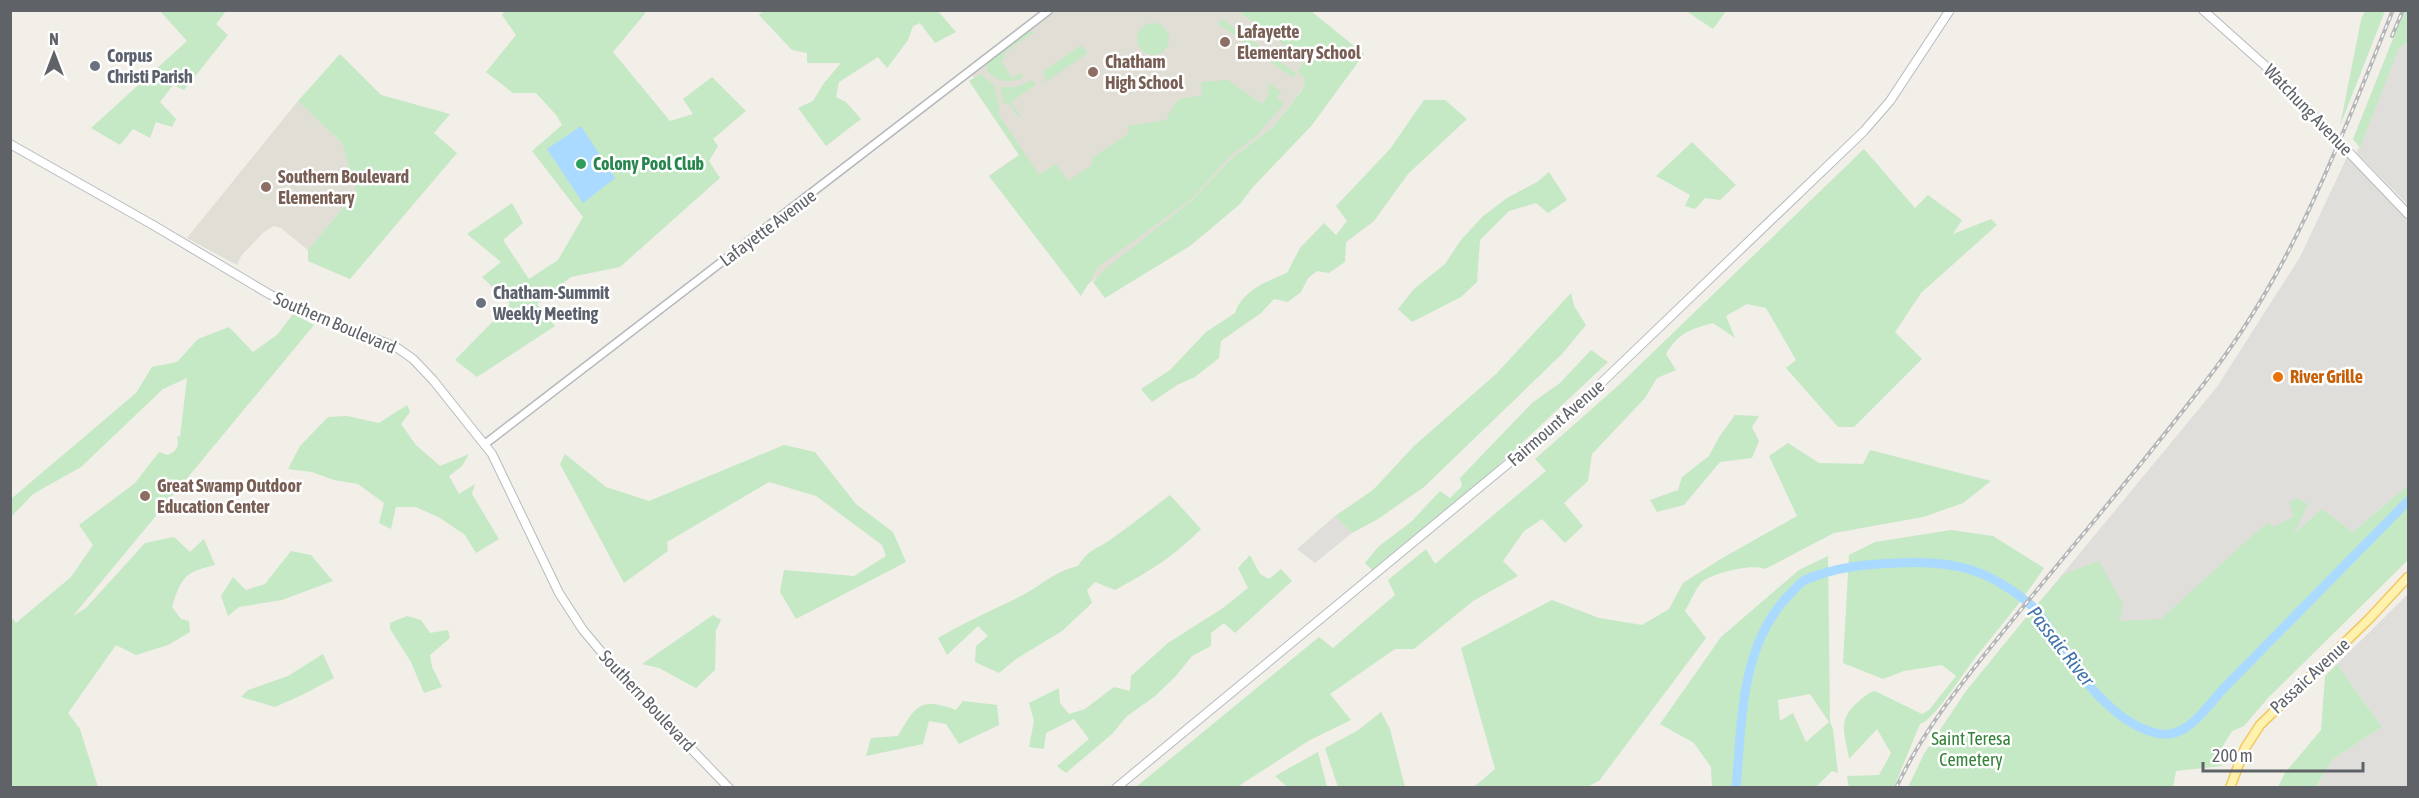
<svg xmlns="http://www.w3.org/2000/svg" width="2419" height="798" font-family="'Asap Condensed',sans-serif">
<style>
.industrial{fill:#e0deda}
.education{fill:#e1ded6}
.green{fill:#c5e8c5;fill-rule:evenodd}
.water{fill:#aadaff}
.lines{fill:none;stroke-linecap:round;stroke-linejoin:round}
.river{stroke:#aadaff;stroke-width:9}
.tertiary-casing{stroke:#b5b8bc;stroke-width:10}
.secondary-casing{stroke:#b6babf;stroke-width:10}
.primary-casing{stroke:#f2c960;stroke-width:11}
.tertiary{stroke:#fff;stroke-width:7}
.secondary{stroke:#fff;stroke-width:8}
.primary{stroke:#fff2af;stroke-width:8}
.rail-casing{stroke:#b6b7b8;stroke-width:4}
.rail{stroke:#fff;stroke-width:1.5;stroke-dasharray:4.5;stroke-linecap:butt}
.education-dot{fill:#8d6e63;stroke:#fff;stroke-width:2}
.worship-dot{fill:#6b7280;stroke:#fff;stroke-width:2}
.leisure-dot{fill:#2e9e5b;stroke:#fff;stroke-width:2}
.food-dot{fill:#e8710a;stroke:#fff;stroke-width:2}
.labels{text-anchor:middle;stroke-width:5;stroke-linejoin:round;paint-order:stroke}
.education-label{font-size:18px;font-weight:bold;fill:#785e54;stroke:#fff;text-anchor:start}
.worship-label{font-size:18px;font-weight:bold;fill:#5b616d;stroke:#fff;text-anchor:start}
.street-label{font-size:18px;fill:#5f6368;stroke:#fff}
.leisure-label{font-size:18px;font-weight:bold;fill:#27864d;stroke:#fff;text-anchor:start}
.food-label{font-size:18px;font-weight:bold;fill:#c56008;stroke:#fff;text-anchor:start}
.park-label{font-size:18px;fill:#348238;stroke:#fff}
.water-label{font-size:20px;font-style:italic;fill:#4174aa;stroke:#fff}
</style>
<rect width="100%" height="100%" fill="#f1efe8"/>
<!-- industrial -->
<path class="industrial" d="M 2408,42 L 2408,205 L 2356,152 L 2360,147 L 2399,48 Z
M 2347,157 L 2408,221 L 2408,485 L 2353,532 L 2322,509 L 2158,655 L 2037,605 L 2217,387 L 2300,257 Z
M 1335,516 L 1352,533 L 1315,563 L 1297,549 Z
M 2408,594 L 2408,787 L 2316,788 L 2332,760 L 2382,727 L 2337,664 Z"/>
<!-- education -->
<path class="education" d="M 1056,11 L 1252,11 L 1315,59 L 1315,72 L 1274,126 L 1231,159 L 1192,200 L 1080,291 L 989,176 L 1023,152 L 972,75 Z
M 298,101 L 342,143 L 356,192 L 308,250 L 281,228 L 274,226 L 264,232 L 241,256 L 237,265 L 187,238 Z"/>
<!-- green -->
<path class="green" d="M 505,10 L 647,11 L 613,52 L 670,121 L 693,114 L 683,99 L 712,77 L 746,111 L 713,139 L 718,146 L 709,161 L 720,178 L 620,267 L 571,277 L 537,304 L 555,326 L 477,377 L 455,360 L 510,304 L 482,277 L 501,262 L 467,234 L 512,203 L 523,223 L 503,240 L 529,279 L 558,260 L 583,217 L 532,151 L 562,125 L 557,116 L 536,93 L 513,93 L 486,72 L 516,35 L 502,15 Z
M 764,10 L 938,11 L 956,32 L 935,43 L 920,23 L 913,26 L 908,40 L 887,68 L 878,57 L 839,82 L 836,97 L 846,102 L 861,119 L 826,146 L 798,108 L 813,101 L 824,83 L 841,63 L 807,63 L 807,53 L 792,50 L 759,15 Z
M 2365,10 L 2385,11 L 2340,126 L 2361,20 Z
M 160,11 L 226,11 L 216,24 L 228,35 L 184,90 L 173,85 L 160,102 L 176,119 L 172,127 L 156,122 L 150,138 L 133,129 L 120,145 L 91,128 L 187,41 Z
M 1238,11 L 1311,11 L 1364,54 L 1312,125 L 1253,187 L 1240,204 L 1190,246 L 1105,298 L 1093,282 L 1103,271 L 1192,200 L 1231,159 L 1274,126 L 1305,86 L 1304,77 L 1297,72 L 1305,60 Z
M 1686,11 L 1726,11 L 1713,29 Z
M 2404,11 L 2408,11 L 2408,42 L 2399,48 L 2360,148 L 2353,139 Z
M 1224,20 L 1294,72 L 1296,74 L 1293,78 L 1223,27 L 1219,27 L 1218,21 Z
M1137 39a16 16 0 1 1 32 0a16 16 0 1 1-32 0Z
M 1031,30 L 1033,33 L 1004,53 L 1005,57 L 1001,61 L 1012,78 L 1021,73 L 1024,77 C 1009,84 996,82 986,69 L 987,63 Z
M 1081,45 L 1088,53 L 1041,85 L 1046,79 L 1043,72 Z
M 340,54 L 381,95 L 450,114 L 434,133 L 457,153 L 350,279 L 308,261 L 308,250 L 356,192 L 342,143 L 298,101 Z
M 981,74 L 994,85 L 1000,108 L 997,112 L 1039,175 L 1056,164 L 1068,181 L 1092,165 L 1092,158 L 1129,133 L 1128,126 L 1167,120 L 1167,117 L 1179,99 L 1199,96 L 1202,98 L 1201,82 L 1228,80 L 1262,104 L 1269,94 L 1267,92 L 1270,88 L 1267,86 L 1269,83 L 1281,92 L 1277,98 L 1284,104 L 1256,136 L 1231,155 L 1191,199 L 1098,267 L 1081,296 L 989,176 L 1019,155 L 969,81 Z
M 1032,80 L 1036,85 L 1011,102 L 1021,116 L 1019,117 L 1009,103 L 1004,104 L 1000,87 L 1017,87 Z
M 1424,100 L 1445,100 L 1467,119 L 1408,174 L 1374,221 L 1346,242 L 1345,262 L 1329,273 L 1317,271 L 1308,278 L 1301,292 L 1288,302 L 1274,299 L 1261,313 L 1221,341 L 1219,358 L 1195,377 L 1177,385 L 1152,402 L 1141,389 L 1170,370 L 1206,332 L 1235,313 C 1242,291 1267,281 1287,273 L 1300,248 L 1324,223 L 1336,235 L 1347,221 L 1336,206 L 1390,149 Z
M 1692,142 L 1736,185 L 1720,200 L 1705,198 L 1695,209 L 1685,206 L 1690,195 L 1656,176 Z
M 1864,149 L 1915,208 L 1928,195 L 1962,220 L 1953,234 L 1991,219 L 1997,225 L 1921,293 L 1895,332 L 1922,359 L 1854,427 L 1838,427 L 1786,368 L 1796,360 L 1766,308 L 1747,304 L 1726,316 L 1735,338 L 1713,323 C 1691,329 1678,333 1666,354 L 1676,370 L 1657,378 L 1645,398 L 1592,454 L 1588,481 L 1564,503 L 1583,526 L 1565,543 L 1542,519 L 1524,531 L 1503,561 L 1518,576 L 1473,601 L 1414,649 L 1395,649 L 1330,694 L 1351,720 L 1310,740 L 1237,787 L 1136,787 L 1319,637 L 1333,648 L 1395,595 L 1388,580 L 1426,549 L 1435,564 L 1546,471 L 1535,459 L 1620,384 Z
M 1549,172 L 1567,200 L 1548,213 L 1536,203 L 1509,211 L 1480,240 L 1477,282 L 1461,297 L 1412,322 L 1398,309 L 1414,289 L 1445,264 L 1461,240 L 1482,217 L 1507,198 L 1537,182 Z
M 1571,293 L 1574,306 L 1586,325 L 1562,354 L 1424,487 L 1378,519 L 1352,533 L 1335,516 L 1373,490 L 1414,446 L 1496,374 Z
M 293,314 L 314,325 L 73,616 L 86,608 L 145,543 L 174,537 L 190,552 L 204,539 L 215,565 C 184,572 181,578 172,607 L 181,619 L 189,621 L 190,632 L 168,645 L 136,655 L 116,645 L 68,713 L 80,729 L 98,787 L 11,787 L 11,617 L 16,623 L 71,577 L 93,545 L 79,525 L 135,483 L 159,452 L 168,455 C 178,450 179,446 177,436 L 180,437 L 187,378 L 163,389 L 81,467 L 33,494 L 11,517 L 11,499 L 136,393 L 152,367 L 177,362 L 198,339 L 229,327 L 253,352 L 277,335 Z
M 1591,350 L 1608,362 L 1491,472 L 1372,570 L 1365,563 L 1378,547 L 1412,521 L 1440,491 L 1450,498 L 1462,486 L 1460,478 L 1532,403 L 1560,383 Z
M 407,405 L 410,412 L 401,424 L 416,445 L 440,466 L 469,454 L 462,466 L 449,476 L 459,494 L 475,484 L 472,494 L 499,539 L 476,553 L 465,535 L 440,518 L 416,507 L 396,507 L 391,529 L 379,523 L 384,503 L 358,484 L 334,480 L 312,472 L 288,469 L 300,446 L 328,417 L 347,416 L 379,423 Z
M 1735,415 L 1759,416 L 1752,427 L 1759,441 L 1752,458 L 1720,462 L 1684,505 L 1657,512 L 1650,500 L 1678,490 L 1682,477 L 1709,456 L 1719,437 Z
M 1788,443 L 1819,463 L 1863,464 L 1870,450 L 1991,481 L 1963,503 L 1923,517 L 1834,533 L 1765,569 C 1753,563 1712,573 1702,582 C 1695,589 1690,603 1685,611 L 1706,638 L 1599,781 L 1587,787 L 1474,787 L 1495,769 L 1461,648 L 1552,600 L 1599,618 L 1642,625 L 1669,609 L 1683,583 L 1719,560 L 1797,516 L 1769,456 Z
M 784,445 L 815,452 L 856,504 L 893,532 L 906,562 L 796,619 L 780,592 L 784,570 L 854,576 L 886,556 L 882,545 L 816,496 L 769,482 L 667,542 L 668,551 L 624,583 L 560,464 L 565,454 L 606,487 L 649,501 Z
M 2408,485 L 2408,560 L 2268,698 L 2244,726 L 2232,731 L 2218,754 L 2222,766 L 2176,771 L 2173,787 L 1908,787 L 1924,754 L 1966,691 L 2028,615 L 2064,574 L 2099,561 L 2123,604 L 2120,621 L 2161,619 L 2253,535 L 2268,523 L 2274,527 L 2294,516 L 2289,502 L 2297,498 L 2308,504 L 2294,534 L 2322,509 L 2353,532 Z
M 1170,495 L 1201,529 C 1176,555 1147,573 1115,590 L 1095,582 L 1087,590 L 1092,603 L 1062,631 L 1016,659 L 999,673 L 975,662 L 976,646 L 988,636 L 978,626 L 947,655 L 938,638 C 965,622 993,610 1021,596 C 1044,584 1051,573 1078,566 C 1090,548 1094,551 1110,540 C 1130,526 1150,510 1170,495 Z
M 1951,530 L 1993,536 L 2044,568 C 2024,598 2002,625 1979,653 C 1967,667 1934,721 1920,724 L 1894,787 L 1849,787 L 1847,776 L 1879,775 L 1891,753 L 1877,729 L 1849,759 C 1845,732 1836,721 1859,701 C 1864,697 1868,693 1875,691 L 1922,714 L 1929,710 L 1956,676 L 1942,665 L 1904,671 L 1883,679 L 1843,663 L 1849,555 L 1875,542 Z
M 291,551 L 311,555 L 333,581 L 282,600 L 239,607 L 228,616 L 221,596 L 233,577 L 246,590 L 265,584 Z
M 1250,555 L 1260,574 L 1269,579 L 1281,569 L 1292,581 L 1235,633 L 1224,623 L 1211,633 L 1211,646 L 1192,656 L 1175,677 L 1154,697 L 1127,716 L 1112,734 L 1066,773 L 1057,766 L 1089,739 L 1074,719 L 1046,733 L 1044,749 L 1029,747 L 1034,721 L 1029,703 L 1059,688 L 1060,703 L 1069,714 L 1085,709 L 1114,687 L 1130,691 L 1131,676 L 1168,643 L 1223,608 L 1248,588 L 1238,568 Z
M 1828,556 L 1830,722 L 1833,729 L 1838,773 L 1832,771 L 1816,787 L 1712,787 L 1711,767 L 1694,743 L 1660,724 L 1721,637 L 1799,570 ZM 1810,694 L 1829,722 L 1806,742 L 1793,713 L 1780,721 L 1778,700 Z
M 713,615 L 721,620 L 716,630 L 715,670 L 696,688 L 659,668 L 642,664 Z
M 407,616 L 421,620 L 430,633 L 448,630 L 450,638 L 430,655 L 432,667 L 442,687 L 424,693 L 411,662 L 390,629 L 390,623 Z
M 323,654 L 334,678 L 304,694 L 275,707 L 241,697 L 248,690 L 288,676 Z
M 2337,664 L 2382,727 L 2332,760 L 2316,787 L 2278,787 L 2285,773 L 2321,730 L 2325,676 Z
M 963,701 L 997,705 L 999,725 L 959,744 L 946,724 L 929,721 L 923,744 L 866,756 L 871,738 L 898,736 C 916,705 920,697 956,710 Z
M 1381,712 L 1390,729 L 1405,787 L 1338,787 L 1325,748 L 1357,731 Z
M 1318,752 L 1327,787 L 1287,787 L 1275,776 Z"/>
<!-- water -->
<path class="water" d="M 581,126 L 615,178 L 583,203 L 547,149 Z"/>
<g class="lines">
<!-- river -->
<path class="river" d="M 1736,788 C 1742,722 1740,645 1789,595 C 1794,590 1799,583 1805,580 C 1835,567 1867,564 1898,563 C 1954,560 1989,569 2032,606 C 2043,615 2050,631 2058,643 C 2080,677 2117,727 2161,734 C 2188,738 2208,705 2224,688 L 2408,501"/>
<defs>
<path id="tertiary" d="M 485,444 L 1049,10"/>
<path id="secondary" d="M 2203,10 L 2271,71 L 2408,214
M 10,144 L 153,225 L 269,294 L 313,315 L 396,347 L 413,359 L 433,380 L 492,454 L 559,593 L 583,630 L 624,679 L 729,788
M 1116,788 L 1573,410 L 1864,131 L 1890,101 L 1950,10"/>
<path id="primary" d="M 2230,788 L 2245,748 L 2260,725 L 2369,619 L 2408,577"/>
</defs>
<!-- tertiary casing -->
<use href="#tertiary" class="tertiary-casing"/>
<!-- secondary casing -->
<use href="#secondary" class="secondary-casing"/>
<!-- primary casing -->
<use href="#primary" class="primary-casing"/>
<!-- tertiary -->
<use href="#tertiary" class="tertiary"/>
<!-- secondary -->
<use href="#secondary" class="secondary"/>
<!-- primary -->
<use href="#primary" class="primary"/>
<defs>
<path id="rail" d="M 2392,36 L 2403,10
M 1896,788 C 1927,722 1974,668 2019,612 C 2085,531 2153,452 2215,369 C 2297,260 2342,135 2393,10"/>
</defs>
<!-- rail casing -->
<use href="#rail" class="rail-casing"/>
<!-- rail -->
<use href="#rail" class="rail"/>
</g>
<!-- markers -->
<g class="education-dot">
<circle cx="1225" cy="42" r="6"/>
<circle cx="1093" cy="72" r="6"/>
<circle cx="266" cy="187" r="6"/>
<circle cx="145" cy="496" r="6"/>
</g>
<g class="worship-dot">
<circle cx="95" cy="66" r="6"/>
<circle cx="481" cy="303" r="6"/>
</g>
<circle class="leisure-dot" cx="581" cy="164" r="6"/>
<circle class="food-dot" cx="2278" cy="377" r="6"/>
<g class="labels">
<!-- education labels -->
<g class="education-label">
<text x="1237" y="38">Lafayette<tspan x="1237" dy="21">Elementary School</tspan></text>
<text x="1105" y="68">Chatham<tspan x="1105" dy="21">High School</tspan></text>
<text x="278" y="183">Southern Boulevard<tspan x="278" dy="21">Elementary</tspan></text>
<text x="157" y="492">Great Swamp Outdoor<tspan x="157" dy="21">Education Center</tspan></text>
</g>
<!-- worship labels -->
<g class="worship-label">
<text x="107" y="62">Corpus<tspan x="107" dy="21">Christi Parish</tspan></text>
<text x="493" y="299">Chatham-Summit<tspan x="493" dy="21">Weekly Meeting</tspan></text>
</g>
<!-- street labels -->
<g class="street-label">
<text transform="translate(2308 110) rotate(46)" y="6">Watchung Avenue</text>
<text transform="translate(768 228) rotate(-37)" y="6">Lafayette Avenue</text>
<text transform="translate(335 323) rotate(23)" y="6">Southern Boulevard</text>
<text transform="translate(1556 423) rotate(-41)" y="6">Fairmount Avenue</text>
<text transform="translate(2310 676) rotate(-43)" y="6">Passaic Avenue</text>
<text transform="translate(647 701) rotate(47)" y="6">Southern Boulevard</text>
</g>
<!-- leisure labels -->
<g class="leisure-label">
<text x="593" y="170">Colony Pool Club</text>
</g>
<!-- food labels -->
<g class="food-label">
<text x="2290" y="383">River Grille</text>
</g>
<!-- park labels -->
<g class="park-label">
<text x="1971" y="745">Saint Teresa<tspan x="1971" dy="21">Cemetery</tspan></text>
</g>
<!-- water labels -->
<g class="water-label">
<text transform="translate(2061 646) rotate(52)" y="7">Passaic River</text>
</g>
</g>
<!-- border -->
<rect width="2419" height="798" fill="none" stroke="#5f6368" stroke-width="24"/>
<!-- north arrow -->
<g transform="translate(54 54)" stroke="#ffffff" stroke-width="4.5" paint-order="stroke">
<path d="M0-4.5L10 22L0 15L-10 22Z" fill="#5f6368"/>
<text y="-9" font-size="16" font-weight="bold" text-anchor="middle" fill="#5f6368">N</text>
</g>
<!-- scale -->
<path d="M2203 762v9h160v-9" fill="none" stroke="#5f6368" stroke-width="3"/>
<text x="2212" y="762" font-size="18" fill="#5f6368" stroke="#ffffff" stroke-width="4.5" paint-order="stroke">200 m</text>
</svg>
